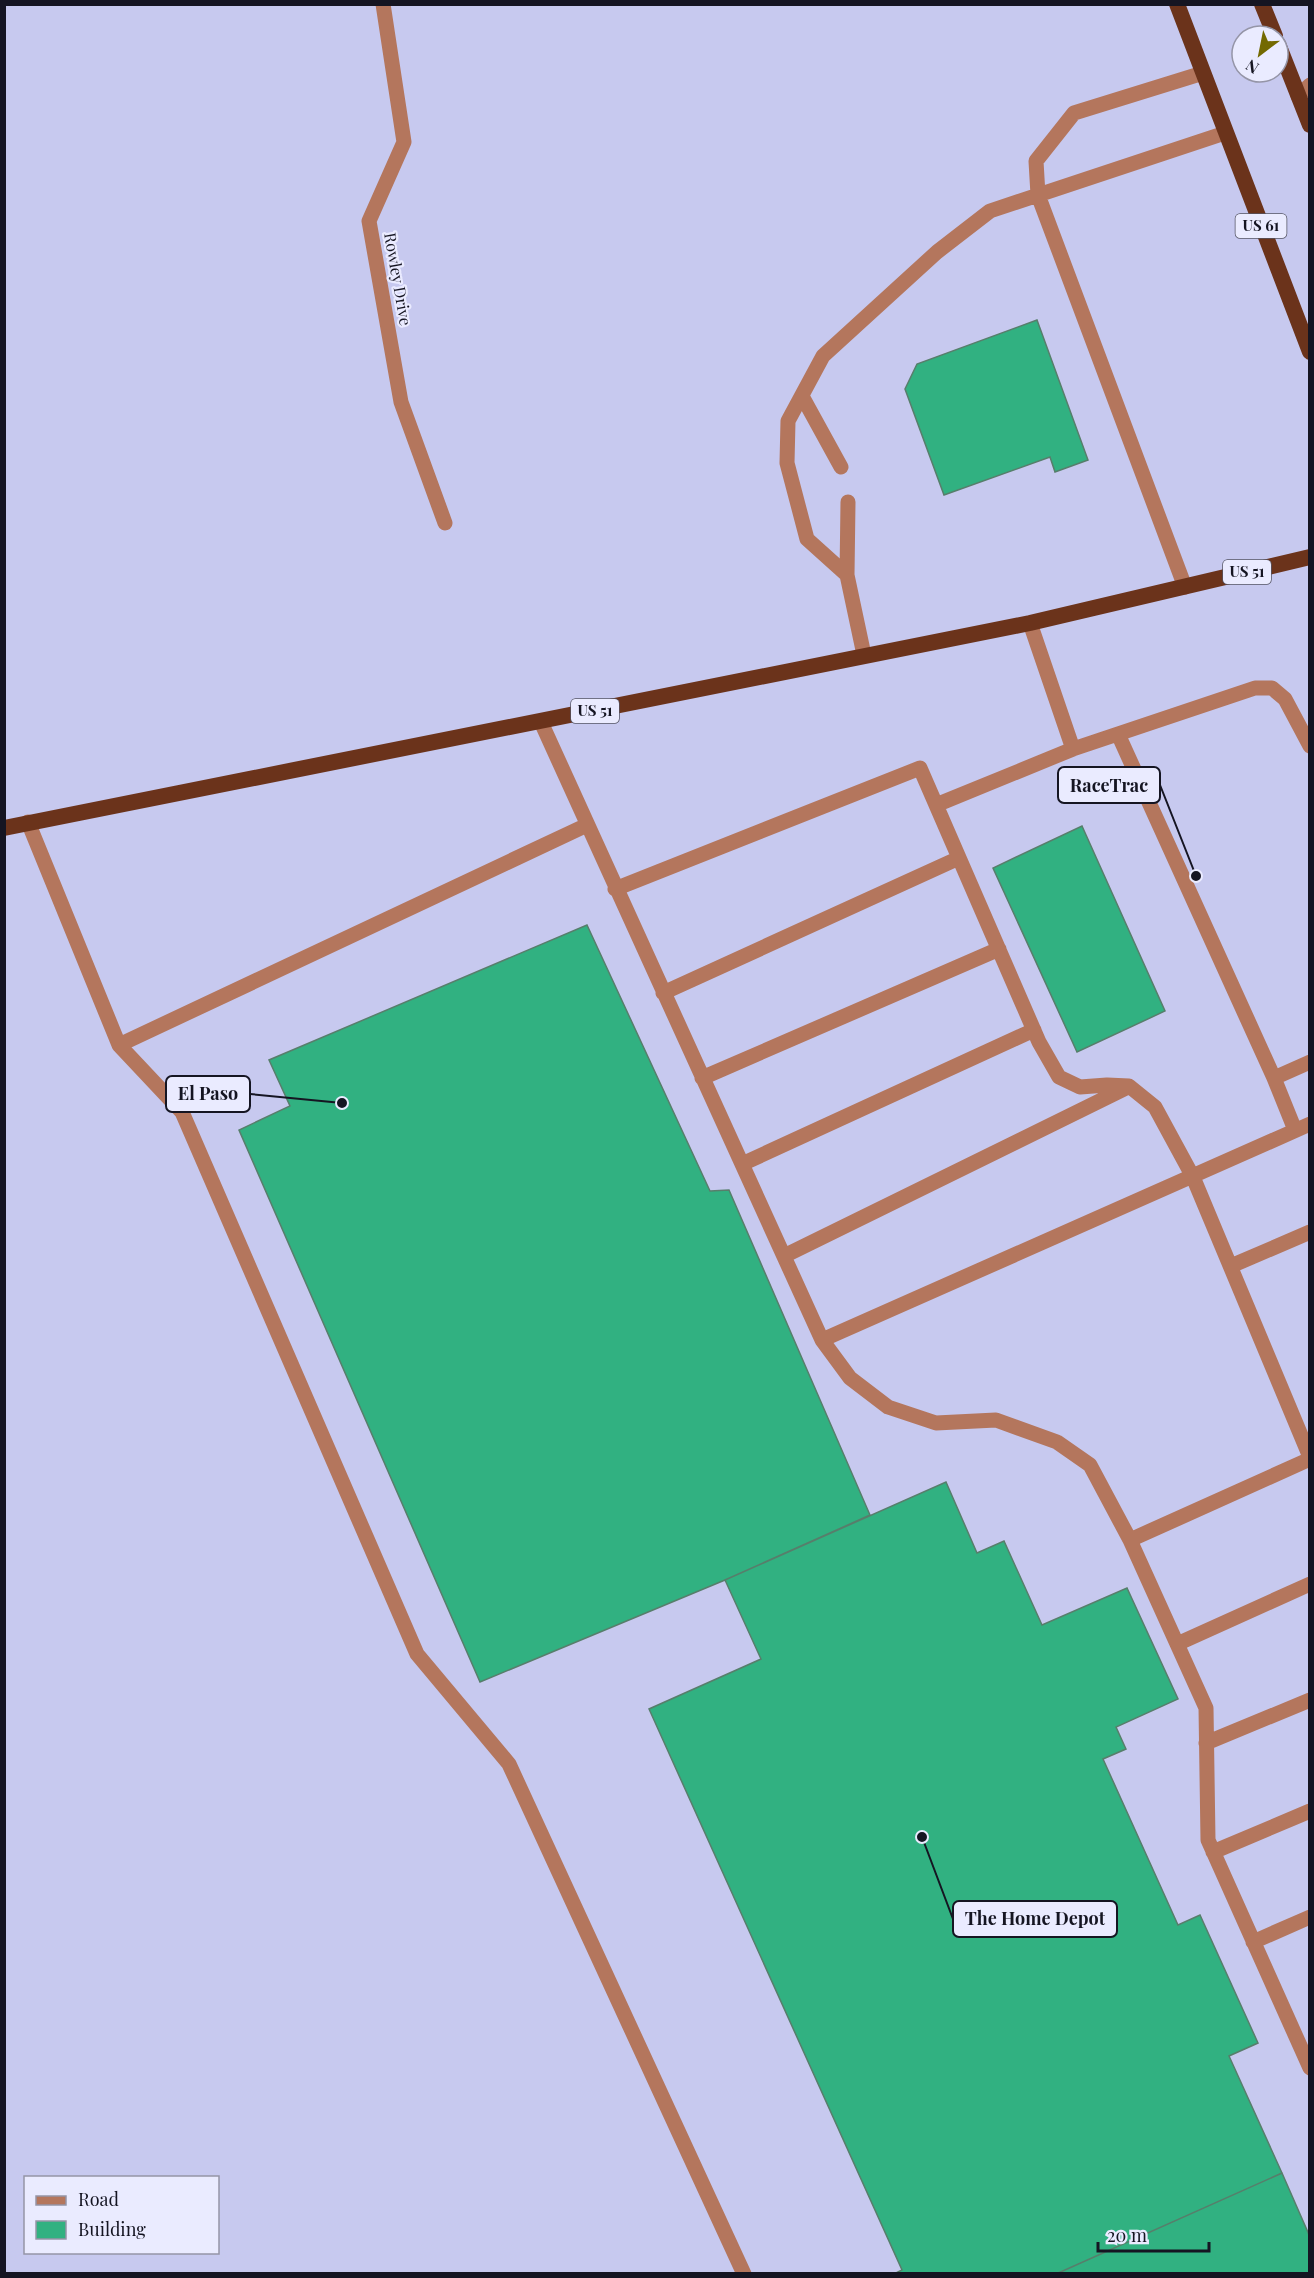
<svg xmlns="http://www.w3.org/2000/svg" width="1314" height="2278" font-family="'Playfair Display',serif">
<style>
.building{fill:#31b181;stroke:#577e6b;stroke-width:1.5}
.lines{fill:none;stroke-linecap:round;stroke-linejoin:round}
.service{stroke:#b4765d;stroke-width:15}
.minor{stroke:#b4765d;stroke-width:15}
.trunk{stroke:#6b331b;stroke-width:16}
.labels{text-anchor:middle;stroke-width:4.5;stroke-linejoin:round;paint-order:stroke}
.shield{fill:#eaebff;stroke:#555564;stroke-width:1.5}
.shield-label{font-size:15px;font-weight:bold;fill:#151522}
.street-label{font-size:16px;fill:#151522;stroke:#eaebff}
.leader{fill:none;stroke:#151522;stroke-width:2}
.callout-dot{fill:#151522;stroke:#eaebff;stroke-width:2}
.callout{fill:#eaebff;stroke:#151522;stroke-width:2}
.callout-label{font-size:18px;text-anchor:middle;font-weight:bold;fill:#151522}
</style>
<rect width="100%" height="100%" fill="#c7c9ef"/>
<!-- building -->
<path class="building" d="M 1037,320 L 1088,460 L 1055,472 L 1050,457 L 944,495 L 905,389 L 917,364 Z
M 1082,826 L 1165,1011 L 1077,1052 L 993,868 Z
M 587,925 L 710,1191 L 729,1190 L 870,1515 L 725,1580 L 480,1682 L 239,1130 L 290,1106 L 269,1060 Z
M 946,1482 L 977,1553 L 1004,1541 L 1042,1625 L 1127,1588 L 1178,1699 L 1116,1727 L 1126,1749 L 1103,1759 L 1178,1925 L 1200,1915 L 1258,2043 L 1229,2056 L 1282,2173 L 1056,2274 L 894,2274 L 902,2270 L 649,1709 L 761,1659 L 725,1580 Z
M 1282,2173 L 1310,2237 L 1310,2274 L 1056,2274 Z"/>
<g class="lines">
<!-- service -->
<path class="service" d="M 1298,96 L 1310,85
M 802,396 L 841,467
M 847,575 L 848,502
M 1185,587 L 1038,195 L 1036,161 L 1074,113 L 1203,73
M 1030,623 L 1073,749
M 864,655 L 847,575 L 807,539 L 787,463 L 788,421 L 823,356 L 937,252 L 990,211 L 1225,133
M 541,722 L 822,1340 L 850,1378 L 888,1407 L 936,1423 L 996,1420 L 1057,1442 L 1090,1465 L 1130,1540 L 1310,1459
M 1118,734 L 1274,1078 L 1310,1062
M 936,805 L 1073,749 L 1255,688 L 1272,688 L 1285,699 L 1310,746
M 28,822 L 119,1045 L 182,1112 L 417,1654 L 509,1764 L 744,2274
M 615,889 L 920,768 L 1039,1042 L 1059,1077 L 1080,1087 L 1107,1085 L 1129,1086 L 1155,1107 L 1193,1177 L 1310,1457
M 663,993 L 959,858
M 119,1045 L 587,825
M 702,1078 L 999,949
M 1274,1078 L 1295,1130
M 742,1164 L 1034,1030
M 784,1256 L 1128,1087
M 1231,1266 L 1310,1232
M 822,1340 L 1310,1124
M 1130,1540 L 1206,1708 L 1208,1840 L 1310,2068
M 1177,1644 L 1310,1584
M 1206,1743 L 1310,1700
M 1213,1852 L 1310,1811
M 1253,1942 L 1310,1917"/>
<!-- minor -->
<path class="minor" d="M 383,4 L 404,142 L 369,221 L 401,402 L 445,523"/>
<!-- trunk -->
<path class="trunk" d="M 1177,4 L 1310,352
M 1262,4 L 1275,36
M 1278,44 L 1310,125
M 4,828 L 1030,623 L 1310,557"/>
</g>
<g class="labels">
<!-- shield labels -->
<g class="shield">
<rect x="1235.5" y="214" width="51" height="24" rx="4.5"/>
<rect x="1223" y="560" width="48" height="24" rx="4.5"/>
<rect x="571" y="699" width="48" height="24" rx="4.5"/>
</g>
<g class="shield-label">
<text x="1261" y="231">US 61</text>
<text x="1247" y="577">US 51</text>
<text x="595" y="716">US 51</text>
</g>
<!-- street labels -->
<g class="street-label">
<text transform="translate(398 279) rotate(80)" y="6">Rowley Drive</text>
</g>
</g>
<!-- callouts -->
<path class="leader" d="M1196 876L1160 785M342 1103L250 1094M922 1837L953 1919"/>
<g class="callout-dot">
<circle cx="1196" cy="876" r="6"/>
<circle cx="342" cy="1103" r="6"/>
<circle cx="922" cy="1837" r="6"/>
</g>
<g class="callout">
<rect x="1058" y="767" width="102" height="36" rx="6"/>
<rect x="166" y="1076" width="84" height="36" rx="6"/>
<rect x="953" y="1901" width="164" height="36" rx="6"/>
</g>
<g class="callout-label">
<text x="1109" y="792">RaceTrac</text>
<text x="208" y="1100">El Paso</text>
<text x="1035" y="1925">The Home Depot</text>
</g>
<!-- border -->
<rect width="1314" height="2278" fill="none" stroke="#151522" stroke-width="12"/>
<!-- legend -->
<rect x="24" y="2176" width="195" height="78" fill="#eaebff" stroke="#9595a7" stroke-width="1.5"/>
<rect x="36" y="2196" width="30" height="9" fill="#b4765d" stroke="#9595a7" stroke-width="1.5"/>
<text x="78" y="2206" font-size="18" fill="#151522">Road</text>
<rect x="36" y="2221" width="30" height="18" fill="#31b181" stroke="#9595a7" stroke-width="1.5"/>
<text x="78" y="2236" font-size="18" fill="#151522">Building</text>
<!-- north arrow -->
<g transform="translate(1260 54) rotate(212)"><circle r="28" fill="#eaebff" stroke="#9595a7" stroke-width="1.5"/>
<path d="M0-4.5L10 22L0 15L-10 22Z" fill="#736901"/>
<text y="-9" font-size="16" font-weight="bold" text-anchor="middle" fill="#151522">N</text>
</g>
<!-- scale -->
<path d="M1098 2242v9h111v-9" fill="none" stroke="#151522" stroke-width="3"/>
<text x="1107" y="2242" font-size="18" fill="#151522" stroke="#eaebff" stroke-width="4.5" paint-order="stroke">20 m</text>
</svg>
